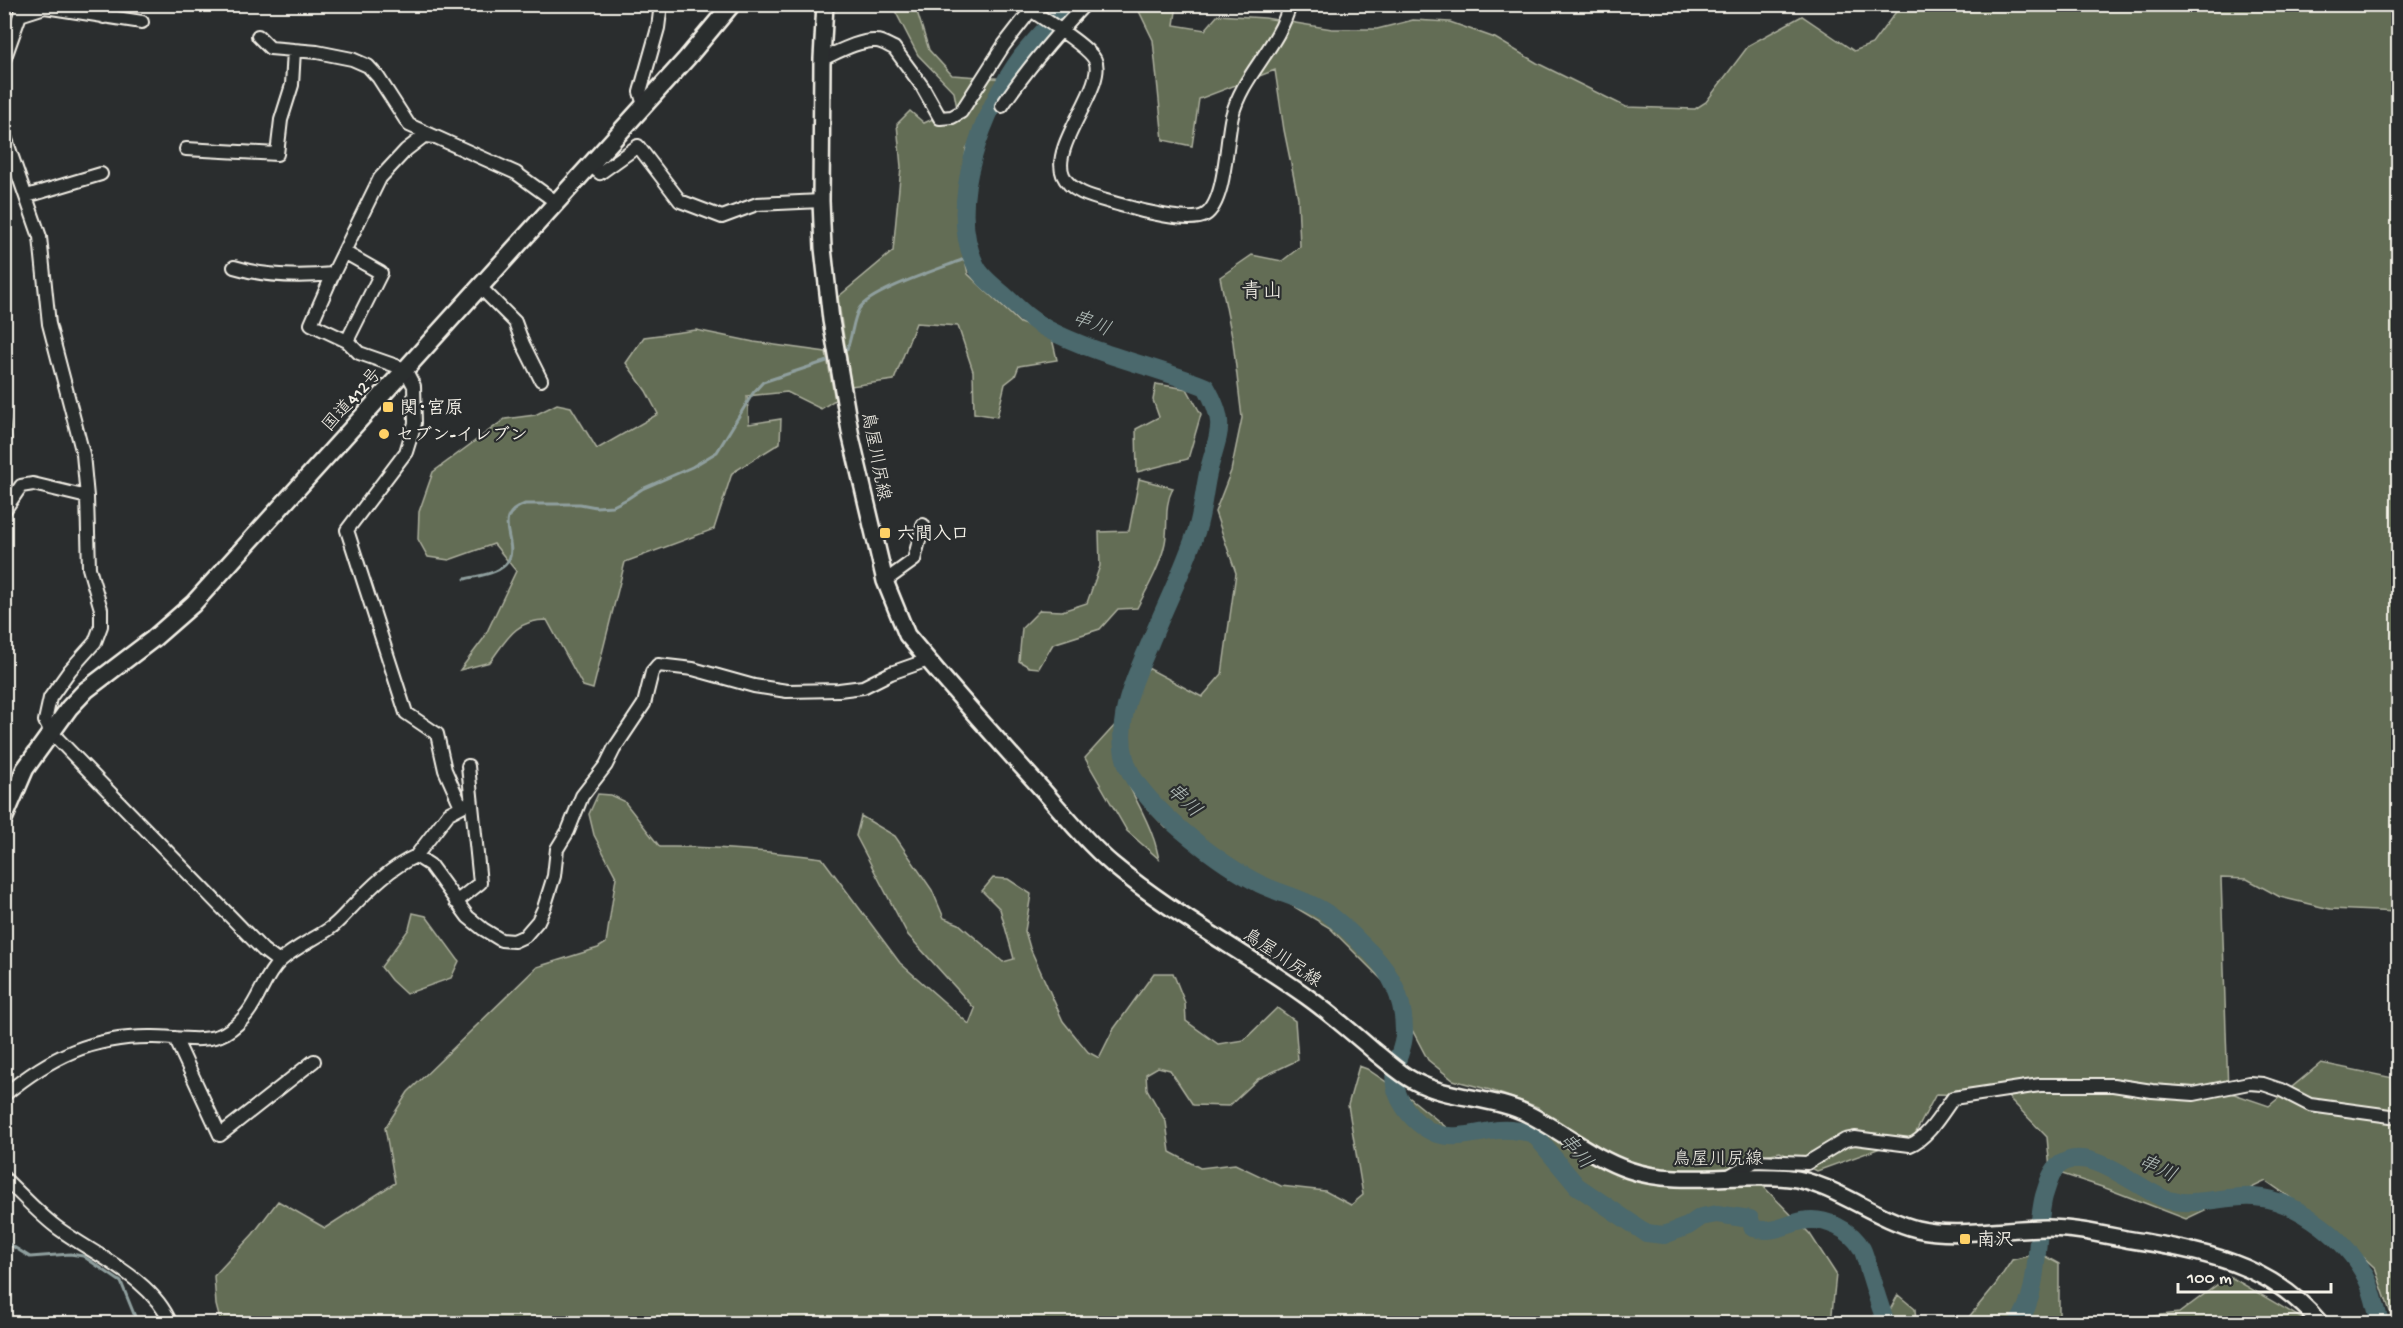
<svg xmlns="http://www.w3.org/2000/svg" width="2403" height="1328" font-family="'Gochi Hand','Klee One',sans-serif">
<style>
.green{fill:#646d54;stroke:#acaf9e;stroke-width:1.5}
.lines{fill:none;stroke-linecap:round;stroke-linejoin:round}
.stream{stroke:#8f9f9e;stroke-width:3}
.river{stroke:#4b696d;stroke-width:18}
.minor-casing{stroke:#f4f1e8;stroke-width:16}
.major-casing{stroke:#f4f1e8;stroke-width:20}
.highway-casing{stroke:#f4f1e8;stroke-width:21}
.minor{stroke:#2a2d2e;stroke-width:12}
.major{stroke:#2a2d2e;stroke-width:15}
.highway{stroke:#2a2d2e;stroke-width:16}
.poi-dot{fill:#ffd166;stroke:#2a2d2e;stroke-width:2}
.labels{text-anchor:middle;stroke-width:4.5;stroke-linejoin:round;paint-order:stroke}
.street-label{font-size:18px;fill:#f4f1e8;stroke:#2a2d2e}
.poi-label{font-size:18px;font-weight:bold;fill:#f4f1e8;stroke:#2a2d2e;text-anchor:start}
.water-label{font-size:20px;font-style:italic;fill:#b0bbb7;stroke:#2a2d2e}
.quarter-label{font-size:21px;fill:#f4f1e8;stroke:#2a2d2e}
</style>
<rect width="100%" height="100%" fill="#2a2d2e"/>
<filter id="ink" filterUnits="userSpaceOnUse"><feTurbulence type="fractalNoise" baseFrequency=".0167" numOctaves="2"/><feDisplacementMap in="SourceGraphic" scale="12" xChannelSelector="R" yChannelSelector="G"/><feConvolveMatrix kernelMatrix="1 2 1 2 8 2 1 2 1" color-interpolation-filters="sRGB"/></filter>
<g filter="url(#ink)">
<!-- green -->
<path class="green" d="M 892,5 L 915,5 L 929,50 L 952,75 L 1007,79 L 966,149 L 958,225 L 968,274 L 1020,323 L 1051,334 L 1057,360 L 1019,366 L 1015,376 L 1005,384 L 997,417 L 974,413 L 973,371 L 958,326 L 916,323 L 894,380 L 851,386 L 838,297 L 893,251 L 901,167 L 897,124 L 910,111 L 924,123 L 957,108 L 954,92 L 918,55 Z
M 1136,5 L 1177,5 L 1174,25 L 1205,30 L 1218,15 L 1265,18 L 1332,29 L 1377,29 L 1413,20 L 1450,22 L 1495,38 L 1537,63 L 1626,107 L 1695,109 L 1706,102 L 1749,45 L 1802,16 L 1854,51 L 1872,44 L 1901,5 L 2398,5 L 2398,912 L 2330,909 L 2280,897 L 2247,879 L 2221,878 L 2228,1092 L 2269,1106 L 2321,1063 L 2398,1079 L 2398,1323 L 2394,1323 L 2375,1268 L 2327,1223 L 2266,1181 L 2186,1219 L 2108,1189 L 2050,1170 L 2047,1137 L 2007,1096 L 1936,1094 L 1914,1136 L 1817,1171 L 1780,1152 L 1731,1162 L 1762,1185 L 1810,1234 L 1836,1274 L 1831,1323 L 221,1324 L 216,1305 L 214,1276 L 253,1234 L 278,1201 L 325,1228 L 395,1183 L 385,1128 L 408,1092 L 537,967 L 598,948 L 606,943 L 616,877 L 594,835 L 589,814 L 598,794 L 611,795 L 624,801 L 660,847 C 715,846 768,851 822,858 L 900,963 L 969,1024 L 975,1009 L 908,935 L 856,836 L 861,816 L 895,836 L 932,890 L 944,918 L 959,924 L 1003,962 L 1014,959 L 1000,909 L 982,891 L 993,878 L 1008,879 L 1031,894 L 1025,931 L 1030,948 L 1063,1021 L 1088,1052 L 1099,1058 L 1113,1030 L 1154,973 L 1173,973 L 1185,1003 L 1186,1021 L 1218,1044 L 1244,1040 L 1277,1008 L 1295,1021 L 1298,1060 L 1258,1079 L 1229,1106 L 1193,1105 L 1170,1070 L 1158,1067 L 1146,1074 L 1147,1089 L 1166,1122 L 1170,1152 L 1200,1168 L 1235,1164 L 1281,1186 L 1325,1191 L 1351,1205 L 1363,1195 L 1348,1105 L 1359,1066 L 1367,1069 L 1410,1098 L 1452,1132 L 1510,1137 L 1546,1137 L 1538,1107 L 1490,1090 L 1453,1080 L 1428,1060 L 1390,988 L 1330,928 L 1278,897 L 1250,885 L 1223,863 L 1196,848 L 1176,831 L 1166,828 L 1146,807 L 1127,736 L 1134,699 L 1148,668 L 1202,697 L 1222,674 L 1236,573 L 1215,512 L 1231,471 L 1242,418 L 1233,342 L 1220,277 L 1252,255 L 1282,261 L 1300,247 L 1298,198 L 1284,130 L 1275,70 L 1199,99 L 1192,146 L 1163,140 L 1153,40 Z
M 696,330 L 754,342 L 826,352 L 835,400 L 821,409 L 787,392 L 747,396 L 749,424 L 781,419 L 780,443 L 732,473 L 714,529 L 625,562 L 593,689 L 583,686 L 547,620 C 515,620 507,639 490,662 L 460,670 L 484,638 L 516,571 L 494,544 L 449,560 L 428,557 L 418,539 L 419,512 L 433,472 L 505,419 L 535,415 L 557,404 L 571,407 L 597,449 L 658,414 L 646,391 L 626,363 L 644,337 Z
M 1156,384 L 1187,389 L 1201,414 L 1188,459 L 1137,472 L 1136,429 L 1159,417 L 1153,400 Z
M 5,391 L 12,440 L 5,448 L 4,448 Z
M 1139,479 L 1173,488 C 1163,508 1169,522 1165,543 C 1160,567 1148,587 1137,608 L 1118,609 L 1100,629 L 1053,644 L 1039,668 L 1029,667 L 1019,661 L 1022,628 L 1040,610 L 1062,611 L 1087,603 L 1100,566 L 1099,532 L 1129,531 Z
M 1116,724 C 1110,768 1140,798 1153,837 C 1156,844 1157,852 1159,859 L 1127,831 L 1085,758 Z
M 413,913 L 426,916 L 459,961 L 451,978 L 406,994 L 391,980 L 381,967 L 409,929 Z
M 2039,1253 L 2059,1264 L 2059,1323 L 1964,1323 L 1996,1284 L 2012,1260 Z
M 2229,1276 L 2301,1318 L 2305,1323 L 2091,1323 L 2179,1313 Z
M 1898,1295 L 1915,1309 L 1916,1323 L 1883,1323 Z"/>
<g class="lines">
<!-- stream -->
<path class="stream" d="M 847,349 C 852,337 853,319 859,309 C 870,290 949,266 972,256
M 465,579 C 477,576 496,574 505,565 C 524,545 487,518 525,504 L 580,504 L 596,507 L 613,506 L 627,499 L 642,489 L 692,467 L 717,452 L 753,393 L 763,382 L 830,360
M 4,1241 L 30,1257 L 70,1254 L 83,1256 L 121,1282 L 138,1324"/>
<!-- river -->
<path class="river" d="M 1068,4 C 1053,22 1036,38 1022,56 C 984,107 945,204 976,266 C 981,277 995,287 1004,295 C 1018,308 1030,320 1047,329 C 1097,355 1154,366 1206,387 C 1227,424 1219,431 1209,469 C 1204,489 1203,510 1197,529 C 1185,567 1165,606 1150,643 C 1132,685 1107,736 1134,779 C 1158,816 1220,864 1260,884 C 1281,894 1305,899 1325,912 C 1342,922 1357,940 1371,953 C 1393,975 1404,1000 1404,1031 C 1405,1044 1399,1053 1396,1065 C 1388,1093 1411,1124 1437,1134 C 1456,1140 1480,1132 1498,1130 C 1510,1129 1523,1131 1534,1134 L 1577,1186 L 1646,1233 L 1664,1235 L 1688,1226 L 1701,1217 L 1717,1214 L 1750,1219 L 1753,1228 C 1773,1234 1784,1225 1802,1221 C 1824,1216 1852,1230 1862,1249 C 1865,1255 1867,1264 1869,1271 C 1875,1289 1879,1306 1887,1324
M 2017,1324 C 2042,1292 2034,1235 2044,1196 C 2047,1187 2050,1174 2057,1167 C 2086,1139 2139,1191 2168,1200 C 2195,1207 2226,1195 2254,1197 C 2299,1200 2352,1243 2369,1284 C 2374,1297 2377,1311 2380,1324"/>
<defs>
<path id="minor" d="M 1028,4 L 1031,10 C 1045,20 1088,46 1095,60 C 1107,85 1050,145 1063,175 C 1071,195 1102,199 1121,205 C 1137,210 1191,224 1205,215 C 1226,202 1226,140 1232,116 C 1242,75 1279,47 1290,4
M 20,15 L 45,7 L 142,22
M 104,17 L 107,4
M 258,36 L 270,48 L 317,52 L 352,59 L 368,66 L 378,77 L 409,125 L 516,173 L 556,202
M 822,59 C 838,52 859,40 876,41 C 882,41 889,46 894,48 L 922,86 L 940,118 L 952,117 L 961,112 L 1004,45 L 1031,10
M 4,60 L 20,15 L 21,4
M 644,105 L 640,92 L 658,28 L 661,4
M 1002,106 C 1026,70 1055,36 1085,4
M 4,134 L 40,237 L 49,324 L 83,454 L 87,497 L 89,568 L 101,609 L 101,626 L 95,642 L 70,670 L 50,698 L 45,721 L 50,731 L 263,950 L 279,962
M 186,149 L 277,154 L 281,120 L 292,85 L 294,50
M 589,164 L 600,173 L 638,146 L 680,201 L 722,217 L 757,204 L 821,201
M 27,196 L 101,174
M 344,252 L 381,273 L 347,341
M 234,267 C 266,277 300,277 333,274 L 380,178 L 406,150 L 424,136 L 435,137
M 333,274 L 311,324 L 347,341 L 359,353 L 405,369 L 414,386 L 415,423 L 406,452 L 347,530 L 406,713 L 437,734 L 445,770 L 461,806
M 479,286 L 515,322 L 523,344 L 541,380
M 4,511 L 21,486 L 33,484 L 87,497
M 885,581 L 914,560 L 923,525
M 416,856 L 449,813 L 466,804
M 456,902 L 480,883 L 468,766
M 175,1038 L 220,1135 L 314,1061
M 4,1095 C 50,1057 92,1036 153,1037 C 176,1037 205,1044 225,1033 C 259,1013 258,983 280,961 C 294,948 313,940 329,929 C 338,923 345,914 352,907 C 371,887 391,867 416,856 L 430,865 L 468,917 L 483,929 L 501,940 L 514,941 L 525,936 L 538,921 L 544,908 L 554,876 L 557,849 L 568,831 L 582,796 L 606,765 L 614,749 L 644,704 L 652,672 L 658,665 L 693,669 L 754,686 L 787,691 L 839,690 L 863,687 L 891,673 L 928,660
M 1729,1176 L 1755,1161 L 1807,1163 L 1845,1140 L 1855,1138 L 1910,1145 C 1928,1138 1942,1113 1953,1098 L 2040,1085 L 2113,1085 L 2152,1091 L 2194,1094 L 2249,1083 L 2263,1084 L 2281,1090 L 2310,1105 L 2398,1117
M 4,1178 C 21,1194 37,1212 55,1226 C 93,1255 152,1277 171,1324"/>
<path id="major" d="M 825,4 L 822,59 L 821,201 L 823,248 L 831,320 L 851,437 L 885,581 L 907,635 L 928,660 C 964,703 1002,745 1040,787 C 1063,813 1086,842 1112,864 C 1172,914 1243,951 1306,996 C 1330,1013 1353,1033 1375,1052 C 1388,1062 1400,1074 1414,1081 C 1450,1100 1494,1096 1530,1115 C 1563,1132 1593,1158 1629,1170 C 1678,1187 1738,1172 1790,1178 C 1830,1182 1876,1219 1917,1229 C 1954,1238 2007,1228 2046,1228 C 2073,1228 2100,1234 2126,1239 C 2201,1251 2270,1262 2321,1324"/>
<path id="highway" d="M 4,818 L 25,769 L 69,708 L 86,690 L 153,639 L 193,604 L 687,58 L 732,4"/>
</defs>
<!-- minor casing -->
<use href="#minor" class="minor-casing"/>
<!-- major casing -->
<use href="#major" class="major-casing"/>
<!-- highway casing -->
<use href="#highway" class="highway-casing"/>
<!-- minor -->
<use href="#minor" class="minor"/>
<!-- major -->
<use href="#major" class="major"/>
<!-- highway -->
<use href="#highway" class="highway"/>
</g>
</g>
<!-- markers -->
<g class="poi-dot">
<rect x="382" y="401" width="12" height="12" rx="3"/>
<circle cx="384" cy="434" r="6"/>
<rect x="879" y="527" width="12" height="12" rx="3"/>
<rect x="1959" y="1233" width="12" height="12" rx="3"/>
</g>
<g class="labels">
<!-- street labels -->
<g class="street-label">
<text transform="translate(351 399) rotate(-48)" y="6">国道412号</text>
<text transform="translate(877 456) rotate(79)" y="6">鳥屋川尻線</text>
<text transform="translate(1283 957) rotate(34)" y="6">鳥屋川尻線</text>
<text x="1718" y="1164">鳥屋川尻線</text>
</g>
<!-- poi labels -->
<g class="poi-label">
<text x="400" y="413">関･宮原</text>
<text x="396" y="440">セブン-イレブン</text>
<text x="897" y="539">六間入口</text>
<text x="1977" y="1245">南沢</text>
</g>
<!-- water labels -->
<g class="water-label">
<text transform="translate(1092 322) rotate(21)" y="7">串川</text>
<text transform="translate(1185 799) rotate(44)" y="7">串川</text>
<text transform="translate(1577 1150) rotate(50)" y="7">串川</text>
<text transform="translate(2158 1167) rotate(25)" y="7">串川</text>
</g>
<!-- quarter labels -->
<g class="quarter-label">
<text x="1262" y="297">青山</text>
</g>
</g>
<!-- margin -->
<rect width="2403" height="1328" fill="none" stroke="#2a2d2e" stroke-width="24"/>
<rect x="12" y="12" width="2379" height="1304" fill="none" stroke="#f4f1e8" stroke-width="2" filter="url(#ink)"/>
<!-- scale -->
<path d="M2178 1283v9h153v-9" fill="none" stroke="#f4f1e8" stroke-width="3"/>
<text x="2187" y="1283" font-size="18" fill="#f4f1e8" stroke="#2a2d2e" stroke-width="4.5" paint-order="stroke">100 m</text>
</svg>
